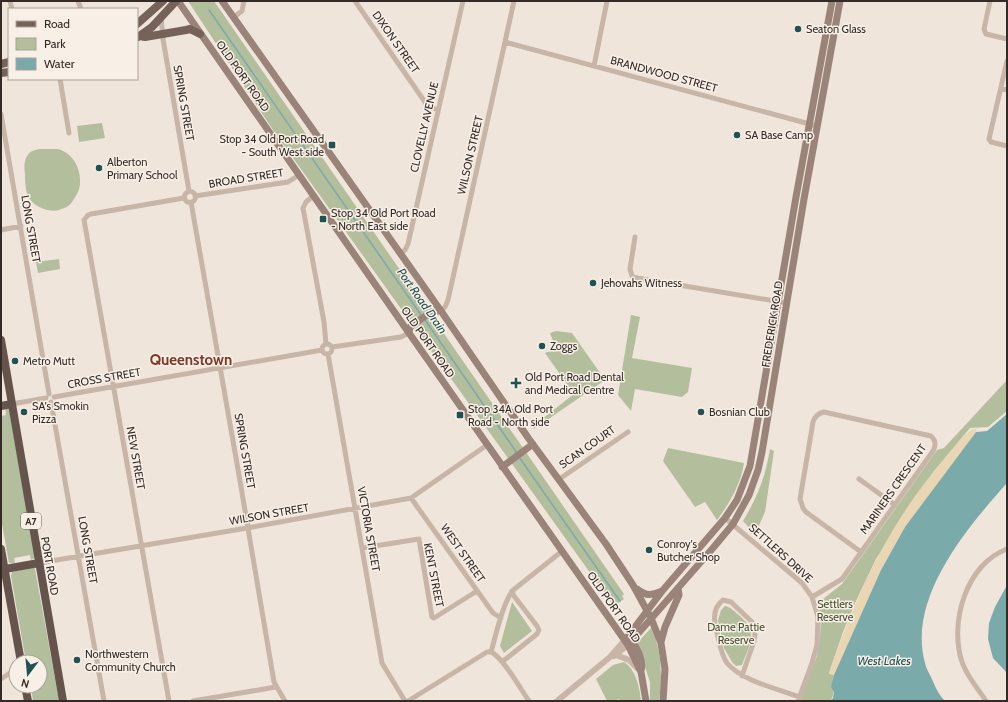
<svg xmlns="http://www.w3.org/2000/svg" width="1008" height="702" font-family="Cabin,sans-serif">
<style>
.green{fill:#b3be9c}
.sand{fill:#ead6b3}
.water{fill:#7baaab}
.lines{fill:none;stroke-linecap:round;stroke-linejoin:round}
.stream{stroke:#7baaab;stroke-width:1.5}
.minor{stroke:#c7b5a7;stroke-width:5}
.tertiary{stroke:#c7b5a7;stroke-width:6}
.secondary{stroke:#9a8479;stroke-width:7}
.primary{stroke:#756259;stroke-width:8}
.trunk{stroke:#65544c;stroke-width:8}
.poi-dot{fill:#205153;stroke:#f8f0e7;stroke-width:1.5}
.labels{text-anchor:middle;stroke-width:3;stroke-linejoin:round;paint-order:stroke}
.shield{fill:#f8f0e7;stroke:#6f6661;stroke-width:1}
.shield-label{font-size:10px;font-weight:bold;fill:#342b27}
.poi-label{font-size:11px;fill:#342b27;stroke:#f8f0e7;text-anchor:start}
.street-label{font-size:11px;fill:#342b27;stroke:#f8f0e7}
.park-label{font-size:11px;fill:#44512d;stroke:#f8f0e7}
.water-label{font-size:12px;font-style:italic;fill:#205153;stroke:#f8f0e7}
.district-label{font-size:15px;font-weight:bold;fill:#7e3825;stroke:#f8f0e7}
</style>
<rect width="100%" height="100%" fill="#f0e5db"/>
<!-- green -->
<path class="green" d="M 188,1 L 214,1 L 624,594 L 622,596 L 624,599 L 617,604 L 615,601 L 611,602 L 273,130 Z
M 102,123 L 105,138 L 79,142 L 77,126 Z
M 46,149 C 50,149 55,149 58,149 C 73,153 81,169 80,183 C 80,190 76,196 72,202 C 69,207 64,208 59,210 C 47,213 30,205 27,193 C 25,187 25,180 25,174 C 24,169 24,161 27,156 C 31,149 39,149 46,149 Z
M 59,259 L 60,269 L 38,273 L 36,262 Z
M 631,315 L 640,317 L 632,358 L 692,368 L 688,392 L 682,397 L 635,389 L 631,411 L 618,395 Z
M 556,331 L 572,333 L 605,380 L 534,429 L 533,426 L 574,394 L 545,353 L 556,349 L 550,333 Z
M 1007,380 L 1007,411 L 988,427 L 970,428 L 934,471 L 876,559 L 855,603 L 843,632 L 829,673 L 834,675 C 831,684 837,693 830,701 L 800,701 L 817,656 L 820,637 L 821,620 L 819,608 L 820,603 L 823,599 L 842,584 L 937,450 L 944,448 Z
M 5,408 L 9,408 L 35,558 L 31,560 L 30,555 L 14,558 L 15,563 L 9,563 L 1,518 L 1,416 L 6,415 Z
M 668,448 L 744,463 C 741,484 729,504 717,520 L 705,502 L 695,507 L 663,461 Z
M 770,449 L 774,451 L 765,512 L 755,534 L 743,521 C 758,496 765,478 770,449 Z
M 34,567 L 35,569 L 59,701 L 33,701 L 31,686 L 40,686 L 40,662 L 26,662 L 11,576 L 12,572 Z
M 512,602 L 532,631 L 504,653 L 500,646 Z
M 725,606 C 731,607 735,612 740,616 C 759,633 749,645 742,665 L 736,666 L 732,662 L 724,648 L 718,620 L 721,610 Z
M 652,627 C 661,651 663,676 659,701 L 650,701 L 650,682 L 637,643 Z
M 624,662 C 636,669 640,689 641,701 L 620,701 L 619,699 L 615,701 L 607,701 L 596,679 L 613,665 Z"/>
<!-- sand -->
<path class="sand" d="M 973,429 L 977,429 L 976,432 L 905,527 L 881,570 L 834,675 L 829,674 C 856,594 891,518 948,455 C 955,447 964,434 973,429 Z"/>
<!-- water -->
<path class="water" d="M 1007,414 L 1007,483 C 967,528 907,598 925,663 C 926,668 929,673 931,677 C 935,686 938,694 945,701 L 830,701 L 833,698 L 834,692 L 831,687 L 834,675 L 881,570 L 905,527 L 976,432 L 987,431 Z
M 1006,587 L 1007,587 L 1007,673 L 993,658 L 988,639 L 989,623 L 995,607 Z"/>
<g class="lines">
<!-- stream -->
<path class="stream" d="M 209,10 L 421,315
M 425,320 L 517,453
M 519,457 L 620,601"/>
<!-- minor -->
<path class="minor" d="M 10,1 L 12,9
M 78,1 L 81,9
M 355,1 L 427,105 L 430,107 L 438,110
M 990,1 L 984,29 L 986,34 L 1007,39
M 234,17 L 242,11 L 244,1
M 162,18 C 160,25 164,32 163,39 L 189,191
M 505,42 L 817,126
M 1007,61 L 989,139 L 991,142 L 1007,146
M 594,66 L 607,1
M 60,79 L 69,133
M 1001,88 L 1007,90
M 1,114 L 49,394
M184.5 197a5.5 5.5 0 1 1 11 0a5.5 5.5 0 1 1-11 0Z
M 195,196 L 288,182 L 299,175
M 313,196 L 306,202 L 303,208 L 324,322 L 326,344
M 191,202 L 239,475 L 274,682 L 285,701
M 1,230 L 21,226
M 635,237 L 630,269 L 632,276 L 637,278 L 787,303
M 400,254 L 405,250 L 408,244 L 463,1
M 441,311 L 445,307 L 448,300 L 514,1
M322 349a5 5 0 1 1 10 0a5 5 0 1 1-10 0Z
M 332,347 L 401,337 L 409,333
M 328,354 L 382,663 L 405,701
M 54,397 L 322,350
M 51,402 L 104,701
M 12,404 L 46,398
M 859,479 L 895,505
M 558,480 L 628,432
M 411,498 L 493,613 L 501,618
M 725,518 L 802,583 L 812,597 L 818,617 L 817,645 L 812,663 L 798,701
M 362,548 L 419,539 L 432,617 L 434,618 L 477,591
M 39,563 L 253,527 L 411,498 L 487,445
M 812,597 L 842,579 L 933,451 C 936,445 936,441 931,436 L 824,412 C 818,413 815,416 813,422 L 800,499 L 803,508 L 806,512 L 861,552
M 491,652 C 503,657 521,690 529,701
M 502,662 L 537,634 L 539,630 L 537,626 L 514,596 L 512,591
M 742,676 L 754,641 L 755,634 L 752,622 L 731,602 L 723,600 C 714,607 713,617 716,628 C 719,639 720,653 727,663 C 742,681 778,689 799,697
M 1,679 L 16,669
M 169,701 L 84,220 L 88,215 L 91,214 L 184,198
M 193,701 L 276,687
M 408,701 L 487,652 L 491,652 C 497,632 501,609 512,591 L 561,552
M 986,701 C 978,688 967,677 962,662 C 949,623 966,564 1007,549"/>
<!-- tertiary -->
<path class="tertiary" d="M 616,655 L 629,660 L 638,669
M 614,656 L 628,645
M 557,701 L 610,657 L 625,640"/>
<!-- secondary -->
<path class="secondary" d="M 178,1 L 409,333 L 628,645 L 641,672 L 646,701
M 222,1 L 441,311 L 529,439 L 606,544 L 633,585 L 651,618 L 661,643 L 665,669 L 663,701
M 409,333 L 410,327 L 431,312 L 436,311 L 441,311
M 502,467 L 533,444
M 637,589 C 647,597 652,595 662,591
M 631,639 C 637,649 644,660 641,671
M 625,640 L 663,590 L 725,518 L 737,500 L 750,466 L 796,197 L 832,1
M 661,642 L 665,627 L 679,595 L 678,588
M 628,645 L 713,548 L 733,524 L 749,495 L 758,470 L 762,452 L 804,199 L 840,1"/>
<!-- primary -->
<path class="primary" d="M 137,24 L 163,1
M 140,36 L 145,37 L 186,30 L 190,29 L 200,34
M 138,37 L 152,27 L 176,1
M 1,64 L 9,62
M 1,73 L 9,72"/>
<!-- trunk -->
<path class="trunk" d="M 1,340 L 63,701
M 1,406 L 12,404
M 1,549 L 21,662
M 5,569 L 39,563
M 25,686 L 28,701"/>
</g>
<!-- markers -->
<g class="poi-dot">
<circle cx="798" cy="29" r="4"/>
<circle cx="737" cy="135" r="4"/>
<rect x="328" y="141" width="8" height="8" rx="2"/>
<circle cx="99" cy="168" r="4"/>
<rect x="319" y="215" width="8" height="8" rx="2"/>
<circle cx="593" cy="283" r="4"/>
<circle cx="542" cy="346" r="4"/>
<circle cx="15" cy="361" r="4"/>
<path d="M514 377h4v4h4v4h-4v4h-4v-4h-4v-4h4z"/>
<circle cx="24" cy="412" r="4"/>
<circle cx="701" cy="412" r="4"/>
<rect x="456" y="411" width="8" height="8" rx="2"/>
<circle cx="649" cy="550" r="4"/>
<circle cx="77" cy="660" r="4"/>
</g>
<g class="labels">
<!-- shield labels -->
<rect class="shield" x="21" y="513" width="20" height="16" rx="3"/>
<g class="shield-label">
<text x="31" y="525">A7</text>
</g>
<!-- poi labels -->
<g class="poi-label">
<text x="806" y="33">Seaton Glass</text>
<text x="745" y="139">SA Base Camp</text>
<text x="324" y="143" text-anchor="end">Stop 34 Old Port Road<tspan x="324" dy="13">- South West side</tspan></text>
<text x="107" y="166">Alberton<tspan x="107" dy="13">Primary School</tspan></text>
<text x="331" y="217">Stop 34 Old Port Road<tspan x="331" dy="13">- North East side</tspan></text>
<text x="601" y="287">Jehovahs Witness</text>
<text x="550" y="350">Zoggs</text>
<text x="23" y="365">Metro Mutt</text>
<text x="525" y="381">Old Port Road Dental<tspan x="525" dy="13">and Medical Centre</tspan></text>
<text x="32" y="410">SA's Smokin<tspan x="32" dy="13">Pizza</tspan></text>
<text x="468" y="413">Stop 34A Old Port<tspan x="468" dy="13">Road - North side</tspan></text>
<text x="709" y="416">Bosnian Club</text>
<text x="657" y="548">Conroy's<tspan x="657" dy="13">Butcher Shop</tspan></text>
<text x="85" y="658">Northwestern<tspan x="85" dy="13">Community Church</tspan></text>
</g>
<!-- street labels -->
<g class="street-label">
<text transform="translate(396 42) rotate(55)" y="4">DIXON STREET</text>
<text transform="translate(664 74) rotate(15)" y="4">BRANDWOOD STREET</text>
<text transform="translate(243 76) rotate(55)" y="4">OLD PORT ROAD</text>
<text transform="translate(184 103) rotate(80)" y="4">SPRING STREET</text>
<text transform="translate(424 127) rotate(-77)" y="4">CLOVELLY AVENUE</text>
<text transform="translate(470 155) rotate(-77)" y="4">WILSON STREET</text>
<text transform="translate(246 178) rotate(-9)" y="4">BROAD STREET</text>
<text transform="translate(31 229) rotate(80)" y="4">LONG STREET</text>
<text transform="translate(772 324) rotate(-81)" y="4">FREDERICK ROAD</text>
<text transform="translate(428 342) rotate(55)" y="4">OLD PORT ROAD</text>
<text transform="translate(104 378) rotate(-10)" y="4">CROSS STREET</text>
<text transform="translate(587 447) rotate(-35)" y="4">SCAN COURT</text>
<text transform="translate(245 451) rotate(80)" y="4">SPRING STREET</text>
<text transform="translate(136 458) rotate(80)" y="4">NEW STREET</text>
<text transform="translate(893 489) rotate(-55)" y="4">MARINERS CRESCENT</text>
<text transform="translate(269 514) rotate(-10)" y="4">WILSON STREET</text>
<text transform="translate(369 529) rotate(80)" y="4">VICTORIA STREET</text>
<text transform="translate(88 550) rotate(80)" y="4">LONG STREET</text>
<text transform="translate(463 553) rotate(55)" y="4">WEST STREET</text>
<text transform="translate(781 553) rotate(42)" y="4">SETTLERS DRIVE</text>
<text transform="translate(50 566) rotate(80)" y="4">PORT ROAD</text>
<text transform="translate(434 575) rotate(79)" y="4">KENT STREET</text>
<text transform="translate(614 607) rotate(55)" y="4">OLD PORT ROAD</text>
</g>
<!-- park labels -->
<g class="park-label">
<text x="835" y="608">Settlers<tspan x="835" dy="13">Reserve</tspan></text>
<text x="736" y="631">Dame Pattie<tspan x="736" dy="13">Reserve</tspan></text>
</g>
<!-- water labels -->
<g class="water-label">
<text transform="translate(422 301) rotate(55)" y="4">Port Road Drain</text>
<text x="884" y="665">West Lakes</text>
</g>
<!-- district labels -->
<g class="district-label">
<text x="191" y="365">Queenstown</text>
</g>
</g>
<!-- border -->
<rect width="1008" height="702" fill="none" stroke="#342b27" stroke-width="4"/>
<!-- legend -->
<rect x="8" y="8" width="130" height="72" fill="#f8f0e7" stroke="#aaa19a"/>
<rect x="16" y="21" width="20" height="6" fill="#756259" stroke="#aaa19a"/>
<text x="44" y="28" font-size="12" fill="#342b27">Road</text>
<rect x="16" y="38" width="20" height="12" fill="#b3be9c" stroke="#aaa19a"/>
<text x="44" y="48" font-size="12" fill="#342b27">Park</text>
<rect x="16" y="58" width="20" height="12" fill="#7baaab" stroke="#aaa19a"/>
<text x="44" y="68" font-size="12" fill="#342b27">Water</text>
<!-- north arrow -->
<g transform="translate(28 674) rotate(196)"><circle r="19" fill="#f8f0e7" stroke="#aaa19a"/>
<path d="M0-3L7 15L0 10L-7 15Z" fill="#205153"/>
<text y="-6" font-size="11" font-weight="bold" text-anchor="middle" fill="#342b27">N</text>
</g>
</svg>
